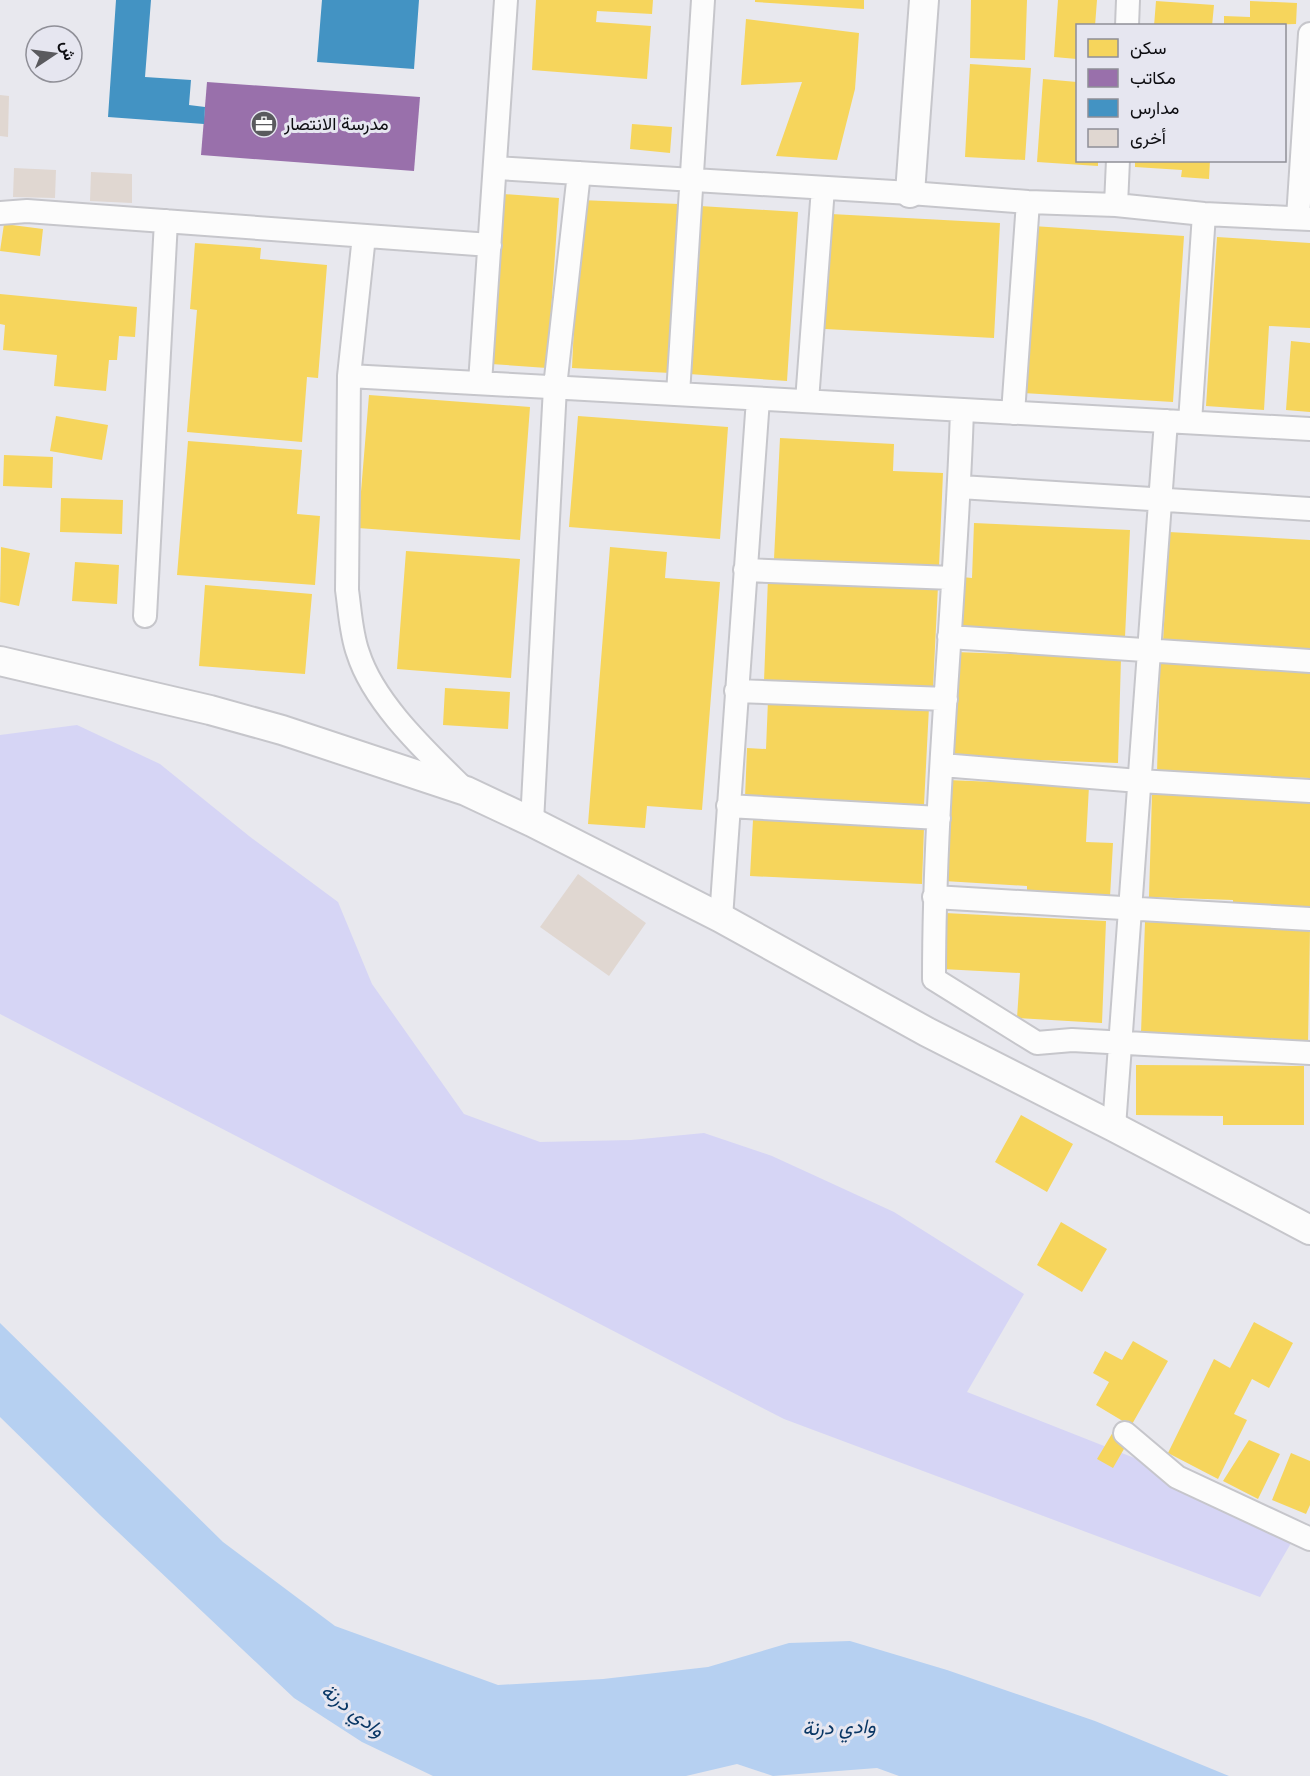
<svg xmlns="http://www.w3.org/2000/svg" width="1310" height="1776" font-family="'Fira Sans',Vazirmatn,sans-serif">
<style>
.green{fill:#d6d5f5}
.water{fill:#b6d0f1}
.homes{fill:#f6d55c}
.offices{fill:#9970ab}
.schools{fill:#4393c3}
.building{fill:#e0d7d1}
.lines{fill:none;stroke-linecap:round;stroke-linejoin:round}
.minor-casing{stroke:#c6c6cb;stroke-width:26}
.tertiary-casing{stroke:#c6c6cb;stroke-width:32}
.minor{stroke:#fcfcfc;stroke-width:22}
.tertiary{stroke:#fcfcfc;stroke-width:28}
.labels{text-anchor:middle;stroke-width:6;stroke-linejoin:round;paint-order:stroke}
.poi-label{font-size:18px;fill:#0d0d11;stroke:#e6e6f0;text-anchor:start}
.water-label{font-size:20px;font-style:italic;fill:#0a3765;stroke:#e6e6f0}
</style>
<rect width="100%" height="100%" fill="#e8e8ee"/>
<!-- green -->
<path class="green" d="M 77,725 L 160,764 L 249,836 L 338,902 L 372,984 L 464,1114 L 540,1142 L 631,1140 L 704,1133 L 772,1156 L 894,1212 L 1024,1294 L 967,1392 L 1302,1524 L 1260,1597 L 784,1419 L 0,1014 L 0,735 Z"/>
<!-- water -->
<path class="water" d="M 0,1323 L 223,1542 L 335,1626 L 498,1685 L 603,1679 L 708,1667 L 789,1643 L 850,1641 L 947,1670 L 1095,1721 L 1229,1776 L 899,1776 L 877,1768 L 773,1776 L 737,1764 L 686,1776 L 433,1776 L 362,1742 L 294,1698 L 100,1515 L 0,1417 Z"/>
<!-- homes -->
<path class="homes" d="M 536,0 L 653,0 L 652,14 L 597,11 L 596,22 L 651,26 L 647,79 L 532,70 Z
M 755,0 L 864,0 L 864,9 L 755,2 Z
M 971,0 L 1027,0 L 1025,60 L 970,58 Z
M 1058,0 L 1097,0 L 1095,26 L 1077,26 L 1077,59 L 1054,57 Z
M 1156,1 L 1214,5 L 1212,26 L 1154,26 Z
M 1250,1 L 1297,3 L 1296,24 L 1224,26 L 1224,16 L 1250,17 Z
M 746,19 L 859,33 L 855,89 L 837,160 L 776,156 L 802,82 L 741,85 Z
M 970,64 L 1031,68 L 1025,160 L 965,157 Z
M 1043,79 L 1077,82 L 1077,160 L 1098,160 L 1098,166 L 1037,162 Z
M 632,124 L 672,127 L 670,153 L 630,149 Z
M 1135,160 L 1210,160 L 1209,179 L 1181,177 L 1182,170 L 1135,167 Z
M 503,194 L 559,198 L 547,368 L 491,364 Z
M 580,200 L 679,204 L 671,373 L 572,368 Z
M 700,206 L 798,212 L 787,381 L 689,374 Z
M 831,214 L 1000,223 L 994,338 L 825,329 Z
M 4,224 L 43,229 L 40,256 L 0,251 Z
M 1033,226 L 1184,236 L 1173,402 L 1023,393 Z
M 1217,237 L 1310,243 L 1310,328 L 1269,326 L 1264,410 L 1206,406 Z
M 195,243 L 261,248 L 260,259 L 327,265 L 318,378 L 307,377 L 302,442 L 187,432 L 197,310 L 190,309 Z
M 0,294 L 137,307 L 135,337 L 119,336 L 117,360 L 109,360 L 106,391 L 54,386 L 57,355 L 3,350 L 5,325 L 0,324 Z
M 1291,341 L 1310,343 L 1310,412 L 1286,410 Z
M 369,395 L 530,407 L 520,540 L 358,528 Z
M 56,416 L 108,425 L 102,460 L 50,451 Z
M 578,416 L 728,427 L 720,539 L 569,527 Z
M 780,438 L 894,444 L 893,471 L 943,473 L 939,567 L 774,559 Z
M 188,441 L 302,450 L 297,514 L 320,516 L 315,585 L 177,575 Z
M 4,455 L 53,457 L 52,488 L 3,486 Z
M 61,498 L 123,500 L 122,534 L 60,532 Z
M 974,523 L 1130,530 L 1125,637 L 960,630 L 962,577 L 972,578 Z
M 1169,532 L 1310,540 L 1310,650 L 1163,642 Z
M 1,547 L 30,553 L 19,606 L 0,602 Z
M 610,547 L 667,552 L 665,578 L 720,582 L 702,810 L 647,806 L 645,828 L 588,824 Z
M 406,551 L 520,559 L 511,678 L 397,669 Z
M 75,562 L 119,565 L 117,604 L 72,601 Z
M 768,578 L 938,586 L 933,688 L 764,681 Z
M 205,585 L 312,594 L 305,674 L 199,666 Z
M 955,652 L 1121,658 L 1118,763 L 951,757 Z
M 1160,663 L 1310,668 L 1310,778 L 1157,773 Z
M 445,688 L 510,692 L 508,729 L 443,725 Z
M 768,700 L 929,707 L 924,805 L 745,798 L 747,748 L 766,749 Z
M 948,780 L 1089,786 L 1086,842 L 1113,843 L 1110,897 L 1027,893 L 1027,886 L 944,881 Z
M 1152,793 L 1310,798 L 1310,908 L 1233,905 L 1233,900 L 1149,897 Z
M 753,820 L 924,828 L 922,884 L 750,876 Z
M 945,913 L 1106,921 L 1102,1023 L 1017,1018 L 1020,973 L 942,969 Z
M 1145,922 L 1310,928 L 1308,1044 L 1225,1041 L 1225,1036 L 1141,1033 Z
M 1136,1065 L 1304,1066 L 1304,1125 L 1223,1125 L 1223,1116 L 1136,1115 Z
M 1021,1115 L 1073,1144 L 1047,1192 L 995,1162 Z
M 1061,1222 L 1107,1249 L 1082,1292 L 1037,1265 Z
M 1254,1322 L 1293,1343 L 1269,1388 L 1252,1379 L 1234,1414 L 1247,1420 L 1218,1479 L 1168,1453 L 1214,1359 L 1230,1368 Z
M 1133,1341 L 1168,1361 L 1131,1426 L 1096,1405 L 1109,1382 L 1093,1373 L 1105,1351 L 1122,1360 Z
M 1113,1432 L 1128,1442 L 1113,1468 L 1097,1459 Z
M 1249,1440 L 1280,1454 L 1258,1499 L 1223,1481 Z
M 1291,1453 L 1310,1461 L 1310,1505 L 1306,1514 L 1272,1500 Z"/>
<!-- offices -->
<path class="offices" d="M 207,82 L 420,97 L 414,171 L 201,155 Z"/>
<!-- schools -->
<path class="schools" d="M 116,0 L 151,0 L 145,77 L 191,80 L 189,105 L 205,107 L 204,124 L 108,117 Z
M 322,0 L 419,0 L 414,69 L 317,62 Z"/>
<!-- building -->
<path class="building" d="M 0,95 L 9,96 L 8,137 L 0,136 Z
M 14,168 L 56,170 L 55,198 L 13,197 Z
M 91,172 L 132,174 L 132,203 L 90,201 Z
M 578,874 L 646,923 L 609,976 L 540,927 Z"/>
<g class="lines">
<defs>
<path id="minor" d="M 1127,26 L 1128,0
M 496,168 L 910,193 L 1028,202 L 1116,205 L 1204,214 L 1310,219
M 1116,205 L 1118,160
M 0,213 L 27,211 L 490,245
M 1298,218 L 1310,34
M 364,236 L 349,376 L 347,590 C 350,611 351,634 358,653 C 374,704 428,753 465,790
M 349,376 L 1310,429
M 480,383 L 506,0
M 678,394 L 703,0
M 807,401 L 823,188
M 962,410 C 956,600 934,789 934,979 L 1037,1043 L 1072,1040 L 1310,1053
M 1013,413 L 1028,202
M 1190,422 L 1204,214
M 960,487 L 1310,509
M 745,570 L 953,578
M 145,616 L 166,221
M 949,637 L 1310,661
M 736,691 L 946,699
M 942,765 L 1139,781 L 1310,791
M 728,806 L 939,818
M 532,822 L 555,387 L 579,173
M 934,897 L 1310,919
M 721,918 L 758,399
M 1114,1127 L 1166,421
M 1125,1433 L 1177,1477 L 1310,1539"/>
<path id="tertiary" d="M 910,193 L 924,0
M 0,661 L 210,710 L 282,730 L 466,791 L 532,822 L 721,918 L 927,1032 L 1114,1127 L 1310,1230"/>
</defs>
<!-- minor casing -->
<use href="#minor" class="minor-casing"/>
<!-- tertiary casing -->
<use href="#tertiary" class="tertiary-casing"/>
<!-- minor -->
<use href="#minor" class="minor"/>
<!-- tertiary -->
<use href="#tertiary" class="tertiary"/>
</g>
<!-- icons -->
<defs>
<symbol id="office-disc" viewBox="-11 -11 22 22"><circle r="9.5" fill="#5a5a5e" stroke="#e6e6f0"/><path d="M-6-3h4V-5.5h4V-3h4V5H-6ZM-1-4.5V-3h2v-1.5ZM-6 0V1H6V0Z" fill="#fff"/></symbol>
</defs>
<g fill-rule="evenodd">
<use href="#office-disc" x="249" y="109" width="30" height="30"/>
</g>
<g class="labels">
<!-- poi labels -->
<g class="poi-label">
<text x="284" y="130">مدرسة الانتصار</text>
</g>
<!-- water labels -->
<g class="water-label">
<text transform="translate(353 1710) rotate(38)" y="7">وادي درنة</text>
<text transform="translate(839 1727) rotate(-2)" y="7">وادي درنة</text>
</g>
</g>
<!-- legend -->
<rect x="1076" y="24" width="210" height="138" fill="#e6e6f0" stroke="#8f8f97" stroke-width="1.5"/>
<rect x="1088" y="39" width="30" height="18" fill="#f6d55c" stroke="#8f8f97" stroke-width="1.5"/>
<text x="1130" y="54" font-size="18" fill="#0d0d11">سكن</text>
<rect x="1088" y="69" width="30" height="18" fill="#9970ab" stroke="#8f8f97" stroke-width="1.5"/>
<text x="1130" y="84" font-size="18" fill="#0d0d11">مكاتب</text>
<rect x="1088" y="99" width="30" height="18" fill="#4393c3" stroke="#8f8f97" stroke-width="1.5"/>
<text x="1130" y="114" font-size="18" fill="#0d0d11">مدارس</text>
<rect x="1088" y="129" width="30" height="18" fill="#e0d7d1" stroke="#8f8f97" stroke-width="1.5"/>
<text x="1130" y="144" font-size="18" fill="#0d0d11">أخرى</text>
<!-- north arrow -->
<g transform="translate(54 54) rotate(77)"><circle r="28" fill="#e6e6f0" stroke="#8f8f97" stroke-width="1.5"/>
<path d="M0-4.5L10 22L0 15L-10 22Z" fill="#5a5a5e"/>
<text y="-9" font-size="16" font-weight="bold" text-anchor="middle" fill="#0d0d11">ش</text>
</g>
</svg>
